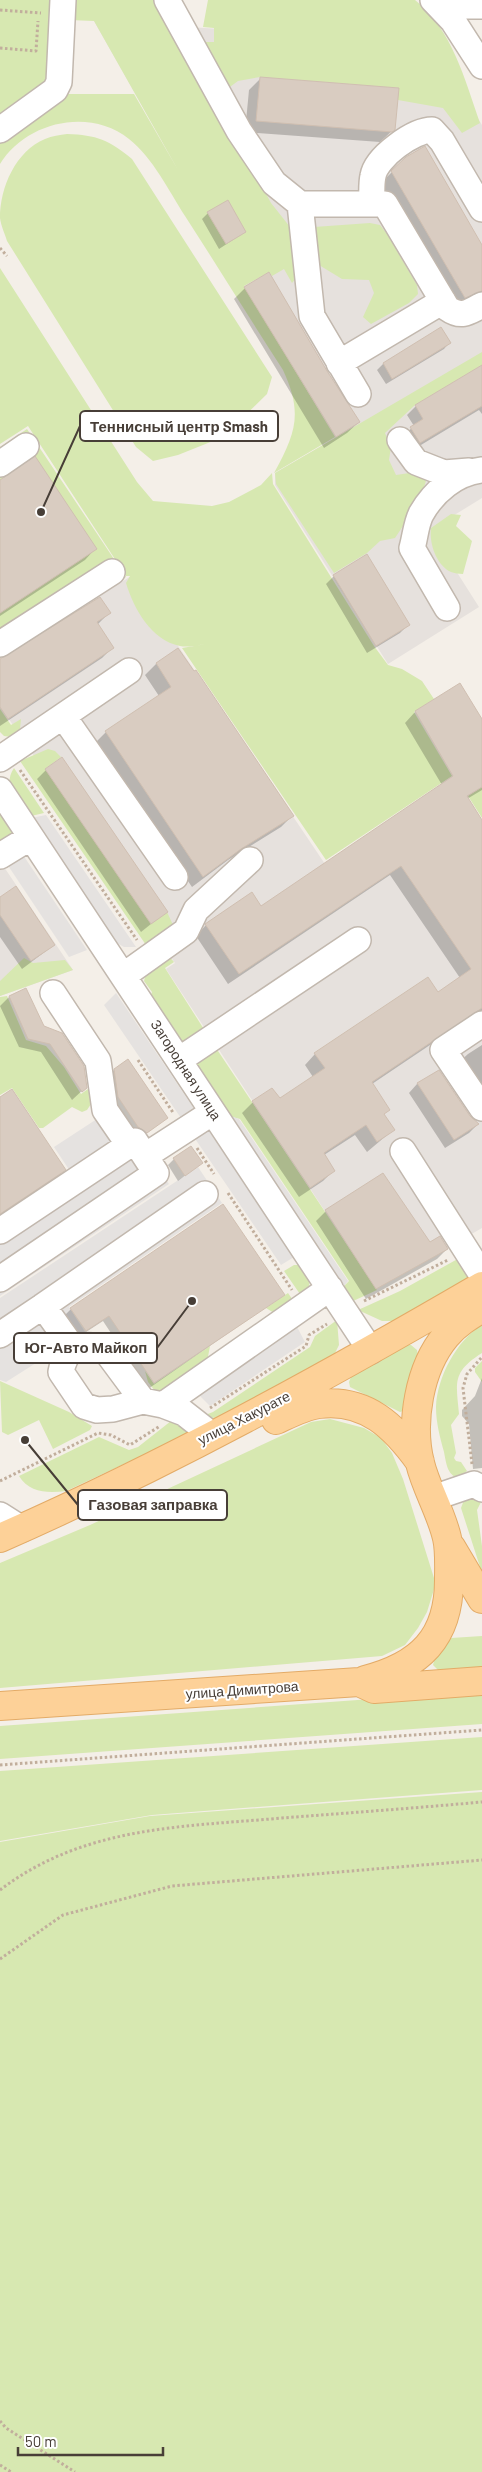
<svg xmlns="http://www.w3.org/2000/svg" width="482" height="2472" font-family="Barlow,sans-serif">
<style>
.industrial{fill:#e6e1dd}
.green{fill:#d7e8b1}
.parking{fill:#e5e2e0}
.shadow{fill:#0003}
.building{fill:#d9ccc1;stroke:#d0bfb1}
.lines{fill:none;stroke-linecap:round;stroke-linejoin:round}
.minor-casing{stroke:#c2b8ae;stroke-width:28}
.major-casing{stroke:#e3ab67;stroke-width:30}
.path{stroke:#c1ae9c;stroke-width:3;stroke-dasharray:2.5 2.5;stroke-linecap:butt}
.minor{stroke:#fff;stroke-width:25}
.major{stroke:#fdd198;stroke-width:28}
.labels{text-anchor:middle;stroke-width:4;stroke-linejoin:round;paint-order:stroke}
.street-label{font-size:14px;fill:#473e37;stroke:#fff}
.leader{fill:none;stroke:#473e37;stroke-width:2}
.callout-dot{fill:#473e37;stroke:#fff;stroke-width:2}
.callout{fill:#fff;stroke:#473e37;stroke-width:2}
.callout-label{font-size:15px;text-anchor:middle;font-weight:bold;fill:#473e37}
</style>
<rect width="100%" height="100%" fill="#f4efe8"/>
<!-- industrial -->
<path class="industrial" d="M 94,21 L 430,42 L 482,125 L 482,498 L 430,530 L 479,607 L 388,664 L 275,485 L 275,473 L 336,438 L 245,286 Z
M 131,576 L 325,864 L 482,821 L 482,1228 L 376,1289 L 166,969 L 175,963 L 0,706 L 0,660 Z
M 0,861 L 73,970 L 0,996 Z"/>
<!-- green -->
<path class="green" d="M 0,0 L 54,0 L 49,74 L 45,88 L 0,121 Z
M 70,0 L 162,0 L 271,203 L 294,232 L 299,275 L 292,283 L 284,269 L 272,276 L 269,272 L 244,286 L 335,437 L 274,473 C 296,433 303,413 283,370 C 250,319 218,267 185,216 C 169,191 153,158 129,139 C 89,107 26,122 0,164 L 0,135 L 64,94 L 134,94 L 178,170 L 94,21 L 69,20 Z
M 208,0 L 415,0 C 452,29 465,80 480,123 L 462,133 L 443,108 L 398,100 L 398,88 L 260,77 L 238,81 L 223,92 L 196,42 L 214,42 L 214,28 L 203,27 Z
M 67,134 C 97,135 109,140 132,159 L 272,377 L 267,394 L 223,437 L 178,455 L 153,461 L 136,447 L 7,241 C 5,234 1,226 0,218 C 0,187 16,151 45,139 C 52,136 60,135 67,134 Z
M 370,223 L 380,225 L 387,234 L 417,285 L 418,294 L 409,303 L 371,324 L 363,317 L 374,293 L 369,280 L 342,279 L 319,265 L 314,227 Z
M 0,268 L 137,482 L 153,501 L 212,506 L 229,502 L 261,485 L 272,473 L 273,484 L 374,646 L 388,665 L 402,669 L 422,681 L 434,699 L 414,712 L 452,776 L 326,860 L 182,648 L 212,643 C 203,644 189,648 180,646 C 151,640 134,609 126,583 L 130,576 L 126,576 L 28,426 L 0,444 Z
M 482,352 L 482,365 L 415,405 L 385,433 L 391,447 L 389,460 L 396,475 L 416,472 L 426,481 L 419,502 L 395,538 L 380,541 L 367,553 L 334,573 L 276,484 L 275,473 Z
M 27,429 L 126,577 L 0,658 L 0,447 Z
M 451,514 L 461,515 L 456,526 L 472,541 L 463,574 C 459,574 454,573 451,572 C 436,565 429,543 431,528 Z
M 0,709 L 11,725 L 21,719 L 20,729 L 11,737 L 4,736 L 0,732 Z
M 48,749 L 55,751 L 61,757 L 45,769 L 167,912 L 174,927 L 146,945 L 20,761 Z
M 14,768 L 44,813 L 31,816 C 19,801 1,788 14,768 Z
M 482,787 L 482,818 L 468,796 Z
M 0,810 L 13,830 L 13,837 L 0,848 Z
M 168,955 L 174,962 L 165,968 L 207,1034 L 183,1047 L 149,1002 L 152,992 L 144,981 L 147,969 Z
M 24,958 L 33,963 L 65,960 L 73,970 L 0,996 L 0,981 Z
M 7,996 L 26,1040 L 46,1046 L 64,1067 L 81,1094 L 88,1089 L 93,1101 L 87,1110 L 82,1112 L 72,1107 L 43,1128 L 39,1128 L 12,1088 L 0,1095 L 0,997 Z
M 216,1048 L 377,1290 L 351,1302 L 344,1292 L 344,1286 L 349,1281 L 240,1119 L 223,1115 L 194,1068 L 197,1060 Z
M 463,1256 L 468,1272 L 467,1284 L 395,1321 L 382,1321 L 358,1310 L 400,1291 Z
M 294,1265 L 303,1265 C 309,1278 314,1285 302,1297 L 284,1271 Z
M 288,1293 L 295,1303 L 274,1313 L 266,1308 Z
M 337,1320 L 339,1345 L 333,1357 L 216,1418 L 200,1417 L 213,1412 L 310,1347 L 315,1336 Z
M 482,1325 L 482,1353 C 452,1372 456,1382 459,1414 L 451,1425 L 456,1453 L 454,1458 L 456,1461 L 461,1462 L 467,1471 L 458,1478 C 447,1475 446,1462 444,1452 C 440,1437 436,1423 436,1407 C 437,1377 457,1340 482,1325 Z
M 405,1345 L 411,1345 L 417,1350 L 418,1355 L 403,1411 L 400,1412 L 350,1387 L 349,1382 L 351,1377 Z
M 210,1346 L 207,1362 L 168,1389 L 155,1391 L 148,1382 L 145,1371 L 154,1384 Z
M 482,1361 L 482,1382 L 475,1372 L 475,1368 Z
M 0,1381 L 69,1412 L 92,1426 L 90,1430 L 53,1449 L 39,1420 L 8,1435 L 2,1432 Z
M 330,1419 L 364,1428 L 381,1438 L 392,1453 L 403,1479 L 434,1578 L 435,1586 L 427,1612 L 418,1628 L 405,1645 L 382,1656 L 0,1688 L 0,1563 L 90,1525 L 311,1422 Z
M 171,1421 L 178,1422 L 191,1433 L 66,1491 C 48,1493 29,1493 19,1476 L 99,1437 L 129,1450 L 138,1447 Z
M 472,1496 L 482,1500 L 477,1510 L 482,1546 L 482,1573 L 461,1508 L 464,1500 Z
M 482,1636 L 482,1670 L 441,1673 L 433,1665 L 435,1658 L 451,1638 Z
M 482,1691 L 482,1724 L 0,1759 L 0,1726 Z
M 482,1737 L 482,1790 L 152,1815 L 0,1841 L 0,1771 Z
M 482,1792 L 482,2472 L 0,2472 L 0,1842 L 150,1816 Z"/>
<!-- parking -->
<path class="parking" d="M 46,815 L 136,947 L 124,947 L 115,942 L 31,818 Z
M 21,852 L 87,950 L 69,957 L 5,861 Z
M 116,993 L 294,1257 L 281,1265 L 104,1005 Z
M 103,1115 L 121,1141 L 72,1174 L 54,1147 Z
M 231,1116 L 239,1119 L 348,1281 L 344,1286 Z
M 137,1151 L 151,1172 L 0,1273 L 0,1241 Z
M 198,1167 L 222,1203 L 69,1307 L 85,1332 L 6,1382 L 0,1380 L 0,1298 Z
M 163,1176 L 169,1184 L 0,1296 L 0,1284 Z
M 297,1327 L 305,1342 L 210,1406 L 199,1395 Z"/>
<!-- shadow -->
<path class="shadow" d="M 260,79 L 394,129 L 380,142 L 245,132 L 249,90 Z
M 406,158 L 482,248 L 482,298 L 453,308 L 381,183 Z
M 208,213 L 245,232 L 219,249 L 202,219 Z
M 245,288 L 359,422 L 347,433 L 324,448 L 234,299 Z
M 441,329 L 450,342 L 444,349 L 386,384 L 377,370 L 383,364 Z
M 482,367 L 482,414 L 479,410 L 411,451 L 402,437 L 414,426 L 407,415 L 416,406 Z
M 0,481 L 95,549 L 85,560 L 0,616 Z
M 334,576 L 408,625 L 400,633 L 367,653 L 326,584 Z
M 109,613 L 97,625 L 112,648 L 102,658 L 0,726 L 0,661 Z
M 178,650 L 292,816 L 281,827 L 228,860 L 192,887 L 95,743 L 106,732 L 159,696 L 145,675 L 156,664 Z
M 460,685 L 482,721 L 482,790 L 467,799 L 482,822 L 482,1010 L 372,1084 L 383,1115 L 393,1130 L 367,1152 L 355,1135 L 324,1155 L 334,1170 L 323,1181 L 299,1197 L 242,1113 L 253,1102 L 272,1089 L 279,1100 L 313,1077 L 305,1065 L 315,1054 L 438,994 L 460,978 L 390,875 L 228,984 L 196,936 L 206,925 L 261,908 L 442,785 L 405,723 L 415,712 Z
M 46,770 L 166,912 L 141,932 L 37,779 Z
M 0,899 L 54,945 L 22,969 L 0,937 Z
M 26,990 L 43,1027 L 86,1087 L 72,1100 L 41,1052 L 19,1047 L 0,1006 L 9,997 Z
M 482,1045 L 482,1106 L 457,1064 L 468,1054 Z
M 114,1070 L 166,1118 L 140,1138 L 112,1103 L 108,1076 Z
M 438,1071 L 469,1117 L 478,1124 L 469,1133 L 445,1148 L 409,1093 L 417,1084 Z
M 0,1098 L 64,1170 L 53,1181 L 0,1216 Z
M 174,1159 L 201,1163 L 178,1181 L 168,1165 Z
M 326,1211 L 430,1244 L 447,1249 L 437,1259 L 366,1299 L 316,1221 Z
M 283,1295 L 148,1389 L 103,1321 L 80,1336 L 65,1315 L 71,1309 Z
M 482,1378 L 482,1468 L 473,1469 L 469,1424 L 462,1416 L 462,1410 L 475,1396 Z"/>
<!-- building -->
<path class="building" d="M 260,77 L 399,88 L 395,130 L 392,132 L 256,121 Z
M 425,146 L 482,245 L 482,291 L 465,298 L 391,171 L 406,157 Z
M 228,200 L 246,232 L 226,244 L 207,212 Z
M 269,272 L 327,371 L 360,422 L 336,437 L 244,287 Z
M 441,327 L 451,343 L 392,379 L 383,363 Z
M 482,365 L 482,406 L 420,443 L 410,427 L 423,419 L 415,405 Z
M 35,456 L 97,549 L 0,613 L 0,480 Z
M 367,554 L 410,625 L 376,646 L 333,575 Z
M 100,597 L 111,613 L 97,622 L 114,648 L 8,719 L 0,707 L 0,659 Z
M 178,648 L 194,671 L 196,670 L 294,816 L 241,849 L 203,877 L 105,731 L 171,687 L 156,663 Z
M 460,683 L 482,719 L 482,787 L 467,796 L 482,820 L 482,1008 L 372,1082 L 390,1110 L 384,1114 L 395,1130 L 377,1142 L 366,1125 L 324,1153 L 335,1171 L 310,1188 L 252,1101 L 272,1088 L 280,1098 L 325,1068 L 314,1053 L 428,977 L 438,992 L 471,969 L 401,866 L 239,974 L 205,924 L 252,892 L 261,906 L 453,776 L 415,711 Z
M 62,757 L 168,912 L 151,924 L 45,769 Z
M 16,886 L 55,945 L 31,961 L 0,915 L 0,897 Z
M 26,988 L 44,1026 L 62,1033 L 84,1066 L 87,1088 L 82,1092 L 50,1044 L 28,1039 L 9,996 Z
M 128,1059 L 168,1118 L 147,1133 L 138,1127 L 118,1097 L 114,1069 Z
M 439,1070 L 470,1116 L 479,1124 L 454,1140 L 417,1083 Z
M 12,1089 L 66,1170 L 0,1214 L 0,1097 Z
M 191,1146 L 203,1163 L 185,1176 L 173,1158 Z
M 383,1173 L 430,1242 L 440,1236 L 448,1249 L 376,1289 L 325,1210 Z
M 223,1204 L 285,1295 L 154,1383 L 109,1316 L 86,1331 L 70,1308 Z"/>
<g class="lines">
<defs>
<path id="minor" d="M 167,0 L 239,131 L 274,183 L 300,204 L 385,204 L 447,308 C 461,318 468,313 482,305
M 433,0 L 453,21 L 482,66
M 443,0 L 460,6 L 482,6
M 0,130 L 55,90 L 59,82 L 63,0
M 300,204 L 312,316 L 358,394
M 372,204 C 372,195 371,185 373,176 C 376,157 414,130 432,130 L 442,141 L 482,209
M 339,363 L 443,301
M 400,440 L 416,462 L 444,473 L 469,471
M 0,464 L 26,446
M 447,608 L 412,548 C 415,538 416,524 421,514 C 434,491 456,473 482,470
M 0,644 L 112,572
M 63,716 L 175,877
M 0,759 L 129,671
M 0,790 L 371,1351
M 0,856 L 31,837
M 123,976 L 186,931 L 196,910 L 250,860
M 53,993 L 98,1061 L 105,1110 L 129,1145
M 482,1024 L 443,1050 L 482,1108
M 179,1060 L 358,940
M 403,1151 L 482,1275
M 145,1156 L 213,1112
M 0,1231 L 135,1141 L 156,1173 L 0,1279
M 0,1335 L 43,1306
M 73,1348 L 43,1306 L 205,1194
M 143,1401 L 103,1347 C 79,1343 66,1346 61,1372 L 84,1406 L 97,1410 L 113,1409 L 143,1401 L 163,1405 L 330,1288
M 163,1405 L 184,1413 L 212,1435
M 433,1498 L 474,1484 L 482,1489
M 0,1515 L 22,1529"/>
<path id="major" d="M 276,1420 C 289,1414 304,1406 319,1404 C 366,1398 395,1427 420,1462
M 0,1538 C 166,1465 326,1377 482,1286
M 451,1547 L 482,1599
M 365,1680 C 420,1666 449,1638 449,1580 C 449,1567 450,1551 447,1538 C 441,1512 426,1488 420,1463 C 410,1423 419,1368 446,1336 C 456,1324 469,1316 482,1308
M 0,1706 L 359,1682 L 374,1689 L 482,1681"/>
</defs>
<!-- minor casing -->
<use href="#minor" class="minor-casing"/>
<!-- major casing -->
<use href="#major" class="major-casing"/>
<!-- path -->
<path class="path" d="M 0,10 L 41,13
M 0,48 L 36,51 L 38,21
M 0,248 L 7,256
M 20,770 L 137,940
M 138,1060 L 174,1114
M 197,1148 L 214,1174
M 228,1193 L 292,1290
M 364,1301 L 448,1260
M 210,1408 L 306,1346 L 309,1335 L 327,1324
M 472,1464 L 463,1388 L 467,1374 L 482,1357
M 0,1481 L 98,1433 L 111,1435 L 130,1445 L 160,1426
M 0,1765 L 482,1730
M 0,1890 C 84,1826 181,1827 282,1818 C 348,1813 415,1808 482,1802
M 0,1959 L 63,1915 L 172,1886 L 482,1860
M 0,2421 L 6,2428 L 75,2472
M 0,2465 L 11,2472"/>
<!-- minor -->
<use href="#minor" class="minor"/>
<!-- major -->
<use href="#major" class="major"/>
</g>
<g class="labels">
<!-- street labels -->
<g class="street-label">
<text transform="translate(186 1070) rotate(57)" y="5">Загородная улица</text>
<text transform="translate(244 1418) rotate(-27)" y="5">улица Хакурате</text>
<text transform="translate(242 1690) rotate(-4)" y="5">улица Димитрова</text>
</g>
</g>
<!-- callouts -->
<path class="leader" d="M41 512L80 426M192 1301L157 1348M25 1440L78 1505"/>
<g class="callout-dot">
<circle cx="41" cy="512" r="5"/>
<circle cx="192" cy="1301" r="5"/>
<circle cx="25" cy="1440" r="5"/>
</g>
<g class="callout">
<rect x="80" y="411" width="198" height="30" rx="5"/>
<rect x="14" y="1333" width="143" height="30" rx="5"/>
<rect x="78" y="1490" width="149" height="30" rx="5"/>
</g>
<g class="callout-label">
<text x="179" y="432">Теннисный центр Smash</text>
<text x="86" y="1353">Юг-Авто Майкоп</text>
<text x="153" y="1510">Газовая заправка</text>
</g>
<!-- scale -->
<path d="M18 2447v8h145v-8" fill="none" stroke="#473e37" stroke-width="2.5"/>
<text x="25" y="2447" font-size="15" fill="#473e37" stroke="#ffffff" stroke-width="4" paint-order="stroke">50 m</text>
</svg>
